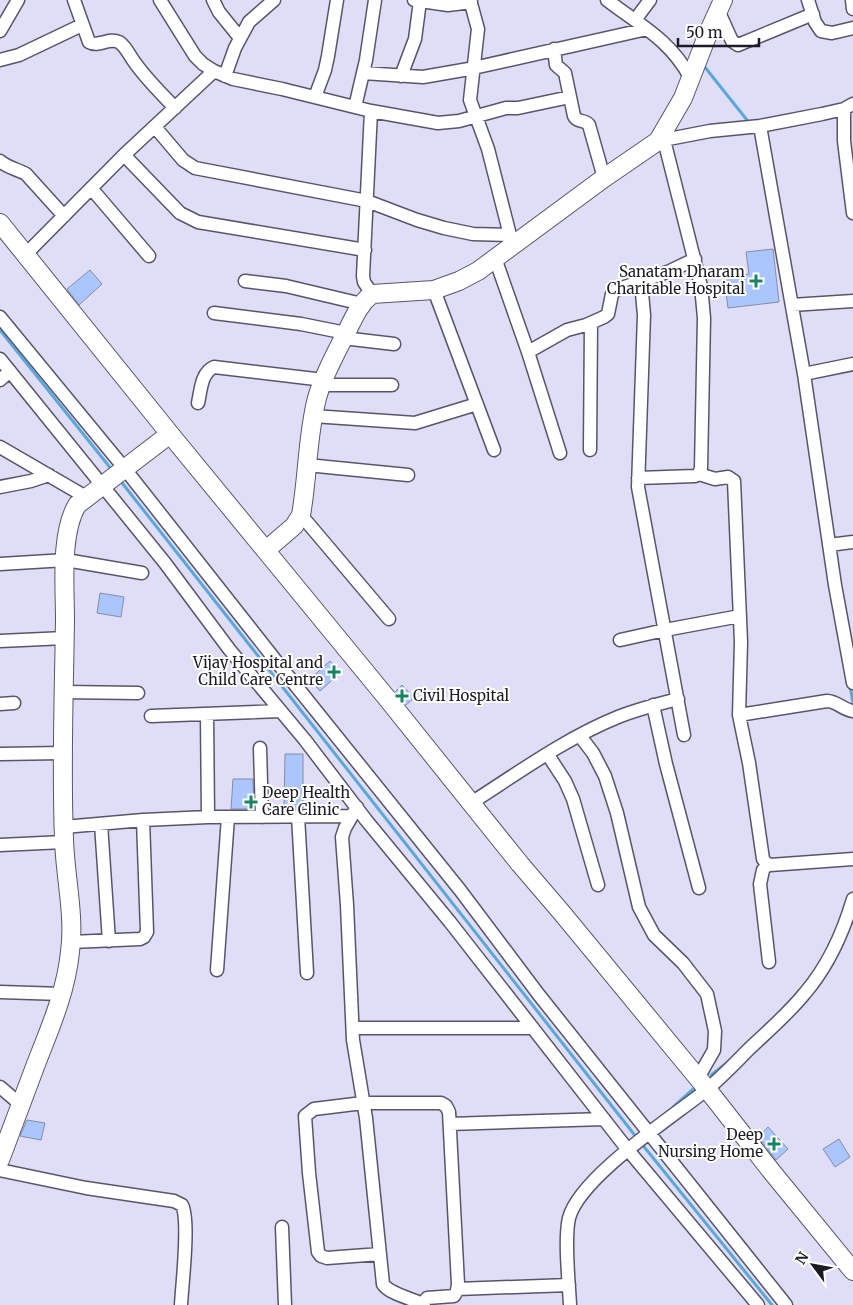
<svg xmlns="http://www.w3.org/2000/svg" width="853" height="1305" font-family="Merriweather,serif">
<style>
.lines{fill:none;stroke-linecap:round;stroke-linejoin:round}
.stream{stroke:#5ca7da;stroke-width:3}
.building{fill:#abc5fd;stroke:#848ea3}
.street-casing{stroke:#58556a;stroke-width:15}
.secondary-casing{stroke:#58556a;stroke-width:20}
.street{stroke:#fff;stroke-width:12}
.secondary{stroke:#fff;stroke-width:18}
.poi-dot{fill:#198461;stroke:#fff;stroke-width:2}
.labels{text-anchor:middle;stroke-width:4;stroke-linejoin:round;paint-order:stroke}
.poi-label{font-size:15px;fill:#1c1b24;stroke:#fff;text-anchor:end}
</style>
<rect width="100%" height="100%" fill="#e0ddf6"/>
<g class="lines">
<!-- stream -->
<path class="stream" d="M 704,66 L 747,120
M 0,330 L 112,470
M 119,479 L 637,1138
M 850,685 L 853,703
M 711,1075 L 728,1062
M 673,1107 L 693,1089
M 641,1143 L 772,1305"/>
</g>
<!-- building -->
<path class="building" d="M 773,249 L 779,302 L 728,308 L 724,277 L 749,274 L 746,252 Z
M 90,270 L 102,284 L 79,305 L 67,289 Z
M 100,593 L 124,597 L 121,617 L 97,613 Z
M 330,661 L 340,673 L 320,691 L 310,679 Z
M 402,685 L 414,698 L 406,705 L 395,692 Z
M 285,754 L 303,754 L 303,808 L 284,808 Z
M 233,779 L 253,779 L 254,809 L 231,809 Z
M 27,1120 L 45,1123 L 41,1140 L 20,1136 Z
M 768,1127 L 788,1149 L 776,1160 L 758,1137 Z
M 839,1139 L 850,1157 L 835,1167 L 823,1149 Z"/>
<g class="lines">
<defs>
<path id="street" d="M 74,0 L 89,42 C 99,48 108,37 119,42 C 124,45 128,52 131,57 C 143,76 160,92 175,108
M 160,0 L 195,56 L 203,64 L 214,71 L 233,79 L 282,89 L 371,111 L 438,123 L 459,121 L 506,108 L 518,108 L 570,97
M 213,0 L 219,12 L 240,38
M 414,0 L 448,5 L 471,2
M 470,0 L 478,29 L 470,100 L 488,149 L 512,243
M 607,0 C 641,26 669,39 690,77
M 808,0 L 815,22 L 821,31 L 832,33 L 853,28
M 852,0 L 853,9
M 718,10 L 732,41 L 738,45 L 813,14
M 635,20 L 650,0
M 0,31 L 18,0
M 554,49 L 556,65 L 565,73 L 574,116 C 577,123 585,119 589,125 L 604,178
M 0,60 L 19,55 L 82,25
M 363,73 L 423,77 L 469,69 L 647,29
M 225,76 L 235,48 L 249,22 L 274,0
M 401,76 L 415,39 L 420,1
M 315,97 L 325,70 L 328,56 L 337,0
M 355,107 L 366,60 L 375,0
M 844,109 L 844,141 L 853,213
M 371,111 L 363,276 L 364,282 L 372,294
M 760,126 L 804,374 L 835,585 L 853,683
M 155,127 L 183,160 L 195,168 L 367,201 L 417,220 L 444,228 L 473,234 L 510,235
M 658,141 L 710,131 L 760,126 L 822,114 L 844,109 L 853,104
M 124,155 L 180,213 L 198,222 L 365,250
M 0,161 C 8,168 17,169 26,174 L 64,216
M 91,188 L 149,256
M 25,255 L 124,155 L 214,71
M 495,258 L 528,352 L 560,453
M 245,281 L 286,286 L 362,304
M 641,282 L 644,315 L 638,487 L 684,735
M 434,290 L 494,450
M 792,305 L 853,301
M 214,313 L 301,324 L 346,333
M 0,317 L 125,469 L 280,666 L 460,890 L 539,995 L 786,1305
M 343,338 L 394,344
M 528,352 L 567,330 L 586,325 L 604,317 L 608,314 L 612,294 L 616,290 L 670,271 L 695,259
M 0,359 L 165,563 L 229,649 L 305,740 L 366,820 L 450,922 L 628,1150 L 758,1305
M 804,374 L 853,364
M 0,380 L 10,371
M 322,385 L 392,385
M 198,403 C 201,390 201,373 214,367 L 324,380
M 313,416 L 415,423 L 477,404
M 0,447 L 86,497
M 590,450 L 591,323
M 307,465 L 408,475
M 699,474 L 715,479 L 728,477 L 734,481 L 741,642 L 739,715 L 749,763 L 763,859 L 766,863 L 770,865 L 853,859
M 638,478 L 695,476 L 699,474 L 701,468 L 704,318 L 701,286 L 664,140
M 0,487 L 31,481 L 49,475
M 301,515 L 389,619
M 829,545 L 853,542
M 0,564 L 66,560 L 142,573
M 620,640 L 665,630 L 740,616
M 0,641 L 65,638
M 63,692 L 138,693
M 0,704 L 14,703
M 653,705 L 666,764 L 699,888
M 207,714 L 208,817
M 739,715 L 827,701 C 837,701 843,710 853,711
M 151,716 L 281,711
M 580,736 L 593,753 L 605,776 L 617,813 L 639,907 L 654,935 L 683,963 L 707,994 L 715,1031 L 714,1050 L 698,1078
M 260,748 L 262,817
M 0,754 L 62,753
M 548,755 L 565,781 L 573,799 L 598,885
M 471,803 C 518,773 566,738 618,717 C 638,709 658,704 678,699
M 357,807 L 345,828 L 342,837 L 347,905 L 353,1040 L 366,1118 L 383,1284 C 388,1293 412,1299 423,1304
M 298,816 L 307,973
M 101,824 L 109,941
M 64,827 L 143,820 L 208,817 L 351,816
M 0,845 L 64,842
M 768,864 L 763,870 L 760,884 L 769,962
M 71,942 L 140,939 L 144,937 L 147,932 L 143,820
M 217,970 L 228,817
M 0,992 L 62,994
M 353,1028 L 533,1028
M 0,1087 L 20,1104
M 450,1124 L 604,1119
M 0,1170 L 86,1188 L 174,1201 L 182,1205 C 190,1221 182,1284 181,1305
M 282,1227 L 285,1305
M 380,1254 L 327,1258 L 321,1256 L 318,1252 L 309,1173 L 305,1116 L 314,1109 L 363,1103 L 441,1103 L 446,1106 L 449,1112 L 458,1284 L 457,1291 L 454,1296 L 427,1298 L 422,1305
M 457,1289 L 569,1285
M 570,1305 C 569,1283 564,1239 569,1218 C 580,1177 671,1118 705,1091 C 721,1078 735,1063 749,1049 C 768,1031 789,1013 805,993 C 828,966 843,933 853,899"/>
<path id="secondary" d="M 0,223 L 170,434 L 386,697 L 520,864 L 562,913 L 707,1089 L 772,1172 L 853,1271
M 266,550 L 294,526 L 301,515 C 308,476 307,436 317,398 C 323,376 335,355 345,335 C 353,320 358,305 372,294 L 434,290 L 459,281 L 478,271 L 604,178 L 658,141 L 683,98 L 709,31 L 723,0
M 0,1160 C 12,1128 24,1096 36,1064 C 50,1028 66,992 70,952 C 75,915 65,877 64,839 C 61,766 64,693 65,620 C 65,586 60,534 77,505 L 170,434"/>
</defs>
<!-- street casing -->
<use href="#street" class="street-casing"/>
<!-- secondary casing -->
<use href="#secondary" class="secondary-casing"/>
<!-- street -->
<use href="#street" class="street"/>
<!-- secondary -->
<use href="#secondary" class="secondary"/>
</g>
<!-- markers -->
<g class="poi-dot">
<path d="M753.5 273.5h5v5h5v5h-5v5h-5v-5h-5v-5h5z"/>
<path d="M331.5 664.5h5v5h5v5h-5v5h-5v-5h-5v-5h5z"/>
<path d="M399.5 688.5h5v5h5v5h-5v5h-5v-5h-5v-5h5z"/>
<path d="M248.5 794.5h5v5h5v5h-5v5h-5v-5h-5v-5h5z"/>
<path d="M771.5 1136.5h5v5h5v5h-5v5h-5v-5h-5v-5h5z"/>
</g>
<g class="labels">
<!-- poi labels -->
<g class="poi-label">
<text x="745" y="277">Sanatam Dharam<tspan x="745" dy="17">Charitable Hospital</tspan></text>
<text x="323" y="668">Vijay Hospital and<tspan x="323" dy="17">Child Care Centre</tspan></text>
<text x="413" y="701" text-anchor="start">Civil Hospital</text>
<text x="262" y="798" text-anchor="start">Deep Health<tspan x="262" dy="17">Care Clinic</tspan></text>
<text x="763" y="1140">Deep<tspan x="763" dy="17">Nursing Home</tspan></text>
</g>
</g>
<!-- north arrow -->
<g transform="translate(813 1265) rotate(302)" stroke="#ffffff" stroke-width="4" paint-order="stroke">
<path d="M0-4L9 19L0 12L-9 19Z" fill="#1c1b24"/>
<text y="-8" font-size="14" font-weight="bold" text-anchor="middle" fill="#1c1b24">N</text>
</g>
<!-- scale -->
<path d="M678 38v8h81v-8" fill="none" stroke="#1c1b24" stroke-width="2.5"/>
<text x="686" y="38" font-size="15" fill="#1c1b24" stroke="#ffffff" stroke-width="4" paint-order="stroke">50 m</text>
</svg>
